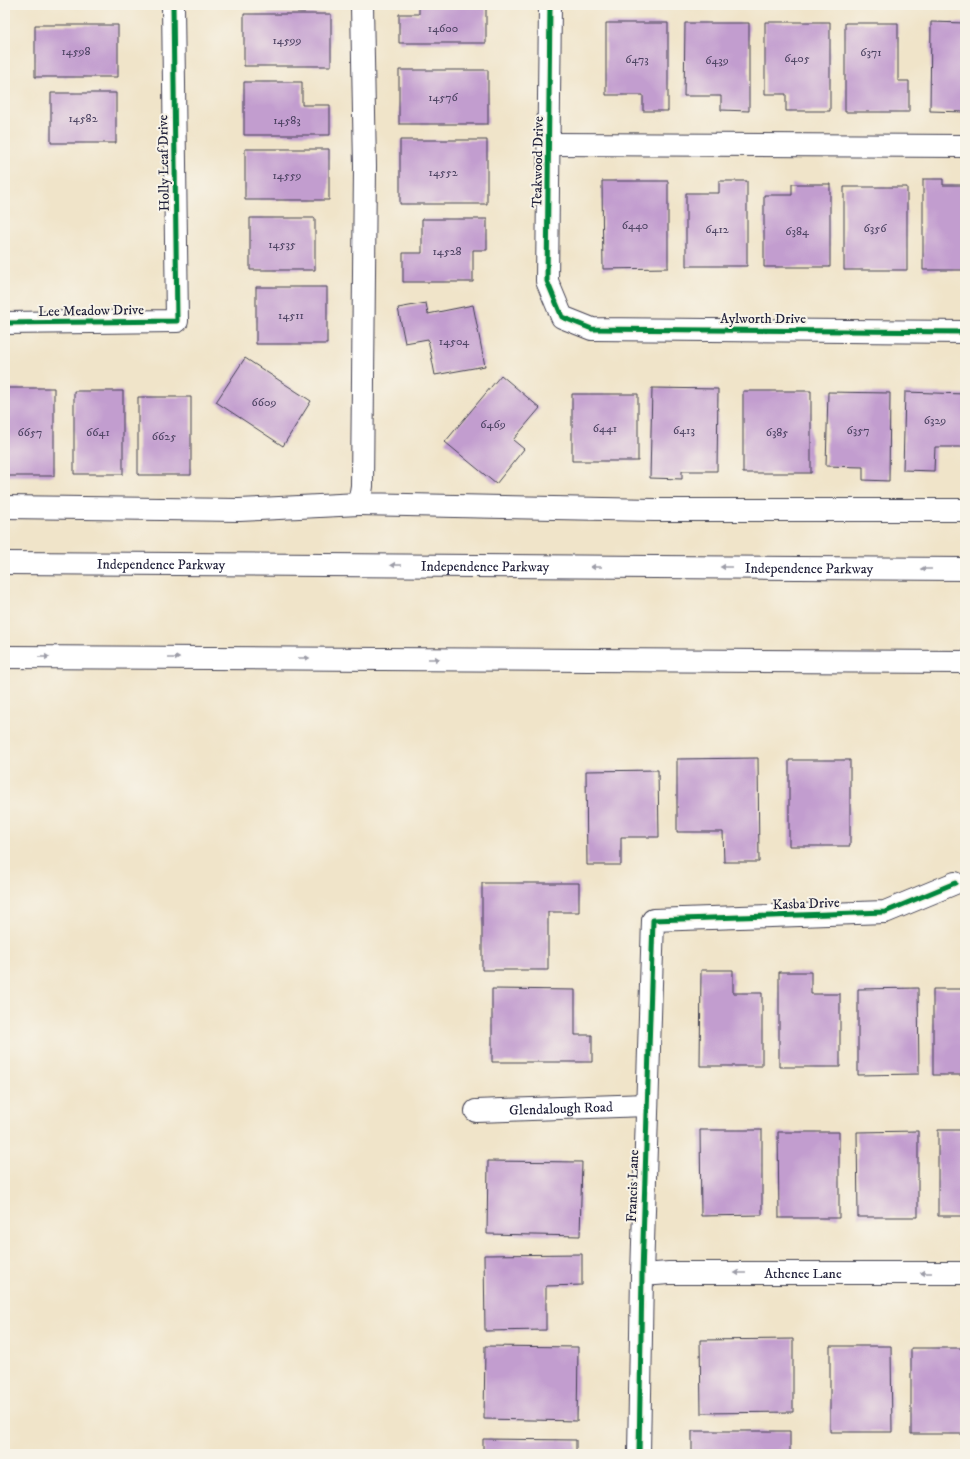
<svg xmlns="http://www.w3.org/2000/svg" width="970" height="1459" font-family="'IM FELL DW Pica',serif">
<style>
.building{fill:#c29dcf}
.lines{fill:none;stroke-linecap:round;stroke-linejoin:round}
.minor-casing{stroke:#413f50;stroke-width:24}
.major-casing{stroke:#413f50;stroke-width:24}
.minor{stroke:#fff;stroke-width:22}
.major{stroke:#fff;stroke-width:22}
.cycleway-casing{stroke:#f7f3e8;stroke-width:8}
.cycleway{stroke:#00873e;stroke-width:5}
.oneway{fill:#9c9ca7}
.labels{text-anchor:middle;stroke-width:4;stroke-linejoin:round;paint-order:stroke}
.number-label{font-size:12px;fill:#4a4160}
.street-label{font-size:14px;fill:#22223b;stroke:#f7f3e8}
</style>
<rect width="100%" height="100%" fill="#f7f3e8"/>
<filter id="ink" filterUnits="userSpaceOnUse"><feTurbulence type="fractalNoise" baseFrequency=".025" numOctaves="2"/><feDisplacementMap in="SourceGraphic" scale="8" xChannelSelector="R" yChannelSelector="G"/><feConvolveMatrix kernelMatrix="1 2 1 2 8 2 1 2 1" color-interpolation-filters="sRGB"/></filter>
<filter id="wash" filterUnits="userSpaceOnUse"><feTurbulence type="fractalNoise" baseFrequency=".012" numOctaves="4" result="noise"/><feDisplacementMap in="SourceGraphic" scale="16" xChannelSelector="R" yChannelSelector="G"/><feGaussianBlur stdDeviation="0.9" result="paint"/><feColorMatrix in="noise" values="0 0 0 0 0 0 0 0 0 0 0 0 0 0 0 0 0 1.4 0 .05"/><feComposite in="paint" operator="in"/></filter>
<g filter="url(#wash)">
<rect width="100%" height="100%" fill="#f0e4c9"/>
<g id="blocks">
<!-- building -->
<path class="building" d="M 419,5 L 486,5 L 486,43 L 399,43 L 399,14 L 419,14 Z
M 244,14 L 331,14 L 331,66 L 244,66 Z
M 765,22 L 830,22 L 830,111 L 786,111 L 786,94 L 765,94 Z
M 931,22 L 965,23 L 965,112 L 930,111 Z
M 606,23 L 668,23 L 668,111 L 643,111 L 643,95 L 606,95 Z
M 685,23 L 749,23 L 749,111 L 721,110 L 721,96 L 684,96 Z
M 845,23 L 898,23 L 898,81 L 909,81 L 909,112 L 845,112 Z
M 35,25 L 118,25 L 118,77 L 35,77 Z
M 399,70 L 488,70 L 488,124 L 399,124 Z
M 244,82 L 302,82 L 302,105 L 330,105 L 330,135 L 244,135 Z
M 51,93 L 116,93 L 116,143 L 51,143 Z
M 400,140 L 487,140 L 487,204 L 400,204 Z
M 245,149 L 329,149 L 329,200 L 245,200 Z
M 923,179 L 943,179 L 943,185 L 965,185 L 965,270 L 923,270 Z
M 602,181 L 668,181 L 668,268 L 603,269 Z
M 719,181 L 747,181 L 747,266 L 686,266 L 686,193 L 719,193 Z
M 792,184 L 830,184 L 830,267 L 764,267 L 764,195 L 792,195 Z
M 844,187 L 907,187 L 907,270 L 844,270 Z
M 250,218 L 315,218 L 315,270 L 250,270 Z
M 422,219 L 487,219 L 487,250 L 473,250 L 473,282 L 403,282 L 403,253 L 422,253 Z
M 256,287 L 327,287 L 327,344 L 256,344 Z
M 426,303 L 428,314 L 473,305 L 485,366 L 435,375 L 428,339 L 405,343 L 398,308 Z
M 245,358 L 311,401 L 283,446 L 216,402 Z
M 501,375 L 540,408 L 513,440 L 524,449 L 496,484 L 445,442 Z
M 5,388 L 54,388 L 54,476 L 5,476 Z
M 652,388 L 718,389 L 717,471 L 682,471 L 682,479 L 650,478 Z
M 74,391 L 123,391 L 123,474 L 74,474 Z
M 743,391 L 811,391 L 811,473 L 743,473 Z
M 828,392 L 890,393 L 889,481 L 863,480 L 863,467 L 826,466 Z
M 905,392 L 965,394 L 965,447 L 935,447 L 934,471 L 903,470 Z
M 572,394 L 638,394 L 638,461 L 572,461 Z
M 138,397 L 191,397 L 191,475 L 138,475 Z
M 758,758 L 759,862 L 724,862 L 723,832 L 677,832 L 677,759 Z
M 789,760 L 850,760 L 850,846 L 789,846 Z
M 658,770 L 659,837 L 621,837 L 621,865 L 587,865 L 586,771 Z
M 482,883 L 579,883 L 579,912 L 548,912 L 548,970 L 482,970 Z
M 701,970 L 733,970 L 733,993 L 762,993 L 762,1066 L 700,1066 Z
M 779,972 L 811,972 L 811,994 L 840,994 L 840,1067 L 779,1067 Z
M 918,988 L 919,1074 L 858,1075 L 858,989 Z
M 492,989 L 575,990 L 575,1035 L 592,1035 L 592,1062 L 492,1062 Z
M 933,989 L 965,989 L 965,1075 L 933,1075 Z
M 700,1130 L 762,1130 L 762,1215 L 701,1216 Z
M 938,1130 L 965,1130 L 965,1216 L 938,1216 Z
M 918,1131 L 918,1217 L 858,1217 L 857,1132 Z
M 778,1132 L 839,1132 L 839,1218 L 779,1218 Z
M 488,1161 L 582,1162 L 580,1236 L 487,1234 Z
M 582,1254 L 582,1285 L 546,1286 L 546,1330 L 485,1331 L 484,1255 Z
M 793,1339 L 793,1412 L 701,1413 L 700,1340 Z
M 485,1346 L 578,1347 L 577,1421 L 484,1419 Z
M 830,1346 L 891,1346 L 892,1432 L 830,1432 Z
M 911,1348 L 965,1348 L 965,1434 L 911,1434 Z
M 692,1431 L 790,1431 L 790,1454 L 692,1454 Z
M 483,1439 L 576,1440 L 576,1454 L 483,1454 Z"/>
</g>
</g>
<g filter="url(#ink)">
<use href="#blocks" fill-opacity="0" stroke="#413f50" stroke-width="1"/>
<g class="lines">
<defs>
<g id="minor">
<path d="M 362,5 L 365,167 L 362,486 L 359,504 L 654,510 L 965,510"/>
<path d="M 550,5 L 547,281 L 562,317 L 592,329 L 965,332"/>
<path d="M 550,144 L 965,146"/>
<path d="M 5,323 L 177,321 L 173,5"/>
<path d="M 5,507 L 239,510 L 359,504"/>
<path id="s1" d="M 476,1111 L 647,1105"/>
<path id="s2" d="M 642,1275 L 669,1273 L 965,1273"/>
<path d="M 639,1454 L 642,1275 L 653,920 L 885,912 L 955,883"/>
</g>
<g id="major">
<path id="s3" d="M 5,563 L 965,569"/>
<path d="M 5,657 L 965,662"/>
</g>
</defs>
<!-- minor casing -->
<use href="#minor" class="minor-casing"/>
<!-- major casing -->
<use href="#major" class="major-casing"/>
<!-- minor -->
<use href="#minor" class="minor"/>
<!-- major -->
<use href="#major" class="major"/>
<defs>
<path id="cycleway" d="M 550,5 L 547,281 L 562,317 L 592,329 L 965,332
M 5,323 L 177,321 L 173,5
M 639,1454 L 642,1275 L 653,920 L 885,912 L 955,883"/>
</defs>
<!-- cycleway casing -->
<use href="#cycleway" class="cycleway-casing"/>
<!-- cycleway -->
<use href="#cycleway" class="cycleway"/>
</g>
<!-- one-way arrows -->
<defs><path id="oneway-solid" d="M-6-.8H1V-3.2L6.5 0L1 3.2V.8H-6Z"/></defs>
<g class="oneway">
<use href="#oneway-solid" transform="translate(396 565) rotate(-180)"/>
<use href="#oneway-solid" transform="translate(596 567) rotate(-180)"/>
<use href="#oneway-solid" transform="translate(726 567) rotate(-180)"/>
<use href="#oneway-solid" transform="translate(926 569) rotate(-180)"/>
<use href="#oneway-solid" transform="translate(44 657)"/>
<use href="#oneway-solid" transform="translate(174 658)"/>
<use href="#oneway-solid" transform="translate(304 658)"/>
<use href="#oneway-solid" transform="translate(434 659)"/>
<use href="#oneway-solid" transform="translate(740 1273) rotate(180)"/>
<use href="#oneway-solid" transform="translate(926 1273) rotate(180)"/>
</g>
</g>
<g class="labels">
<!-- number labels -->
<g class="number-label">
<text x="443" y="32">14600</text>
<text x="287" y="44">14599</text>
<text x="76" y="55">14598</text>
<text x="871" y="56">6371</text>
<text x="797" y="62">6405</text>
<text x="637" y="63">6473</text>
<text x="717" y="64">6439</text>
<text x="443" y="101">14576</text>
<text x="83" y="122">14582</text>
<text x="287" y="124">14583</text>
<text x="443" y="176">14552</text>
<text x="287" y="179">14559</text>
<text x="635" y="229">6440</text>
<text x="875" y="232">6356</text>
<text x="717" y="233">6412</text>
<text x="797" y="235">6384</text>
<text x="282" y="248">14535</text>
<text x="447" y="255">14528</text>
<text x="291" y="319">14511</text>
<text x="454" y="345">14504</text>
<text x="264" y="406">6609</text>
<text x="935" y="424">6329</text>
<text x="493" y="428">6469</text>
<text x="605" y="432">6441</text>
<text x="684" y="434">6413</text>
<text x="858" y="434">6357</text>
<text x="30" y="436">6657</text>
<text x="98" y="436">6641</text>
<text x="777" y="436">6385</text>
<text x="164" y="440">6625</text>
</g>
<!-- street labels -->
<g class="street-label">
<text transform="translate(537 162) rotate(-89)" y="5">Teakwood Drive</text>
<text transform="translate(163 163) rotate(-91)" y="5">Holly Leaf Drive</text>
<text transform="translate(91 310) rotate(-1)" y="5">Lee Meadow Drive</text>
<text x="763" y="323">Aylworth Drive</text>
<text dy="5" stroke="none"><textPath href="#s3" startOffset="156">Independence Parkway</textPath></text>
<text dy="5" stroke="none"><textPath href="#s3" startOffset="480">Independence Parkway</textPath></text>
<text dy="5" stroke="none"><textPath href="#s3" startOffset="804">Independence Parkway</textPath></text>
<text transform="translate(806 903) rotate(-2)" y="5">Kasba Drive</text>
<text dy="5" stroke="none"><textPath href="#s1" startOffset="85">Glendalough Road</textPath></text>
<text transform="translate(632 1186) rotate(-88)" y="5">Francis Lane</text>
<text dy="5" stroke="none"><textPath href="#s2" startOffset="161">Athenee Lane</textPath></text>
</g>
</g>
<!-- margin -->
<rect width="970" height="1459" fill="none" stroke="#f7f3e8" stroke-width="20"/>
</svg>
